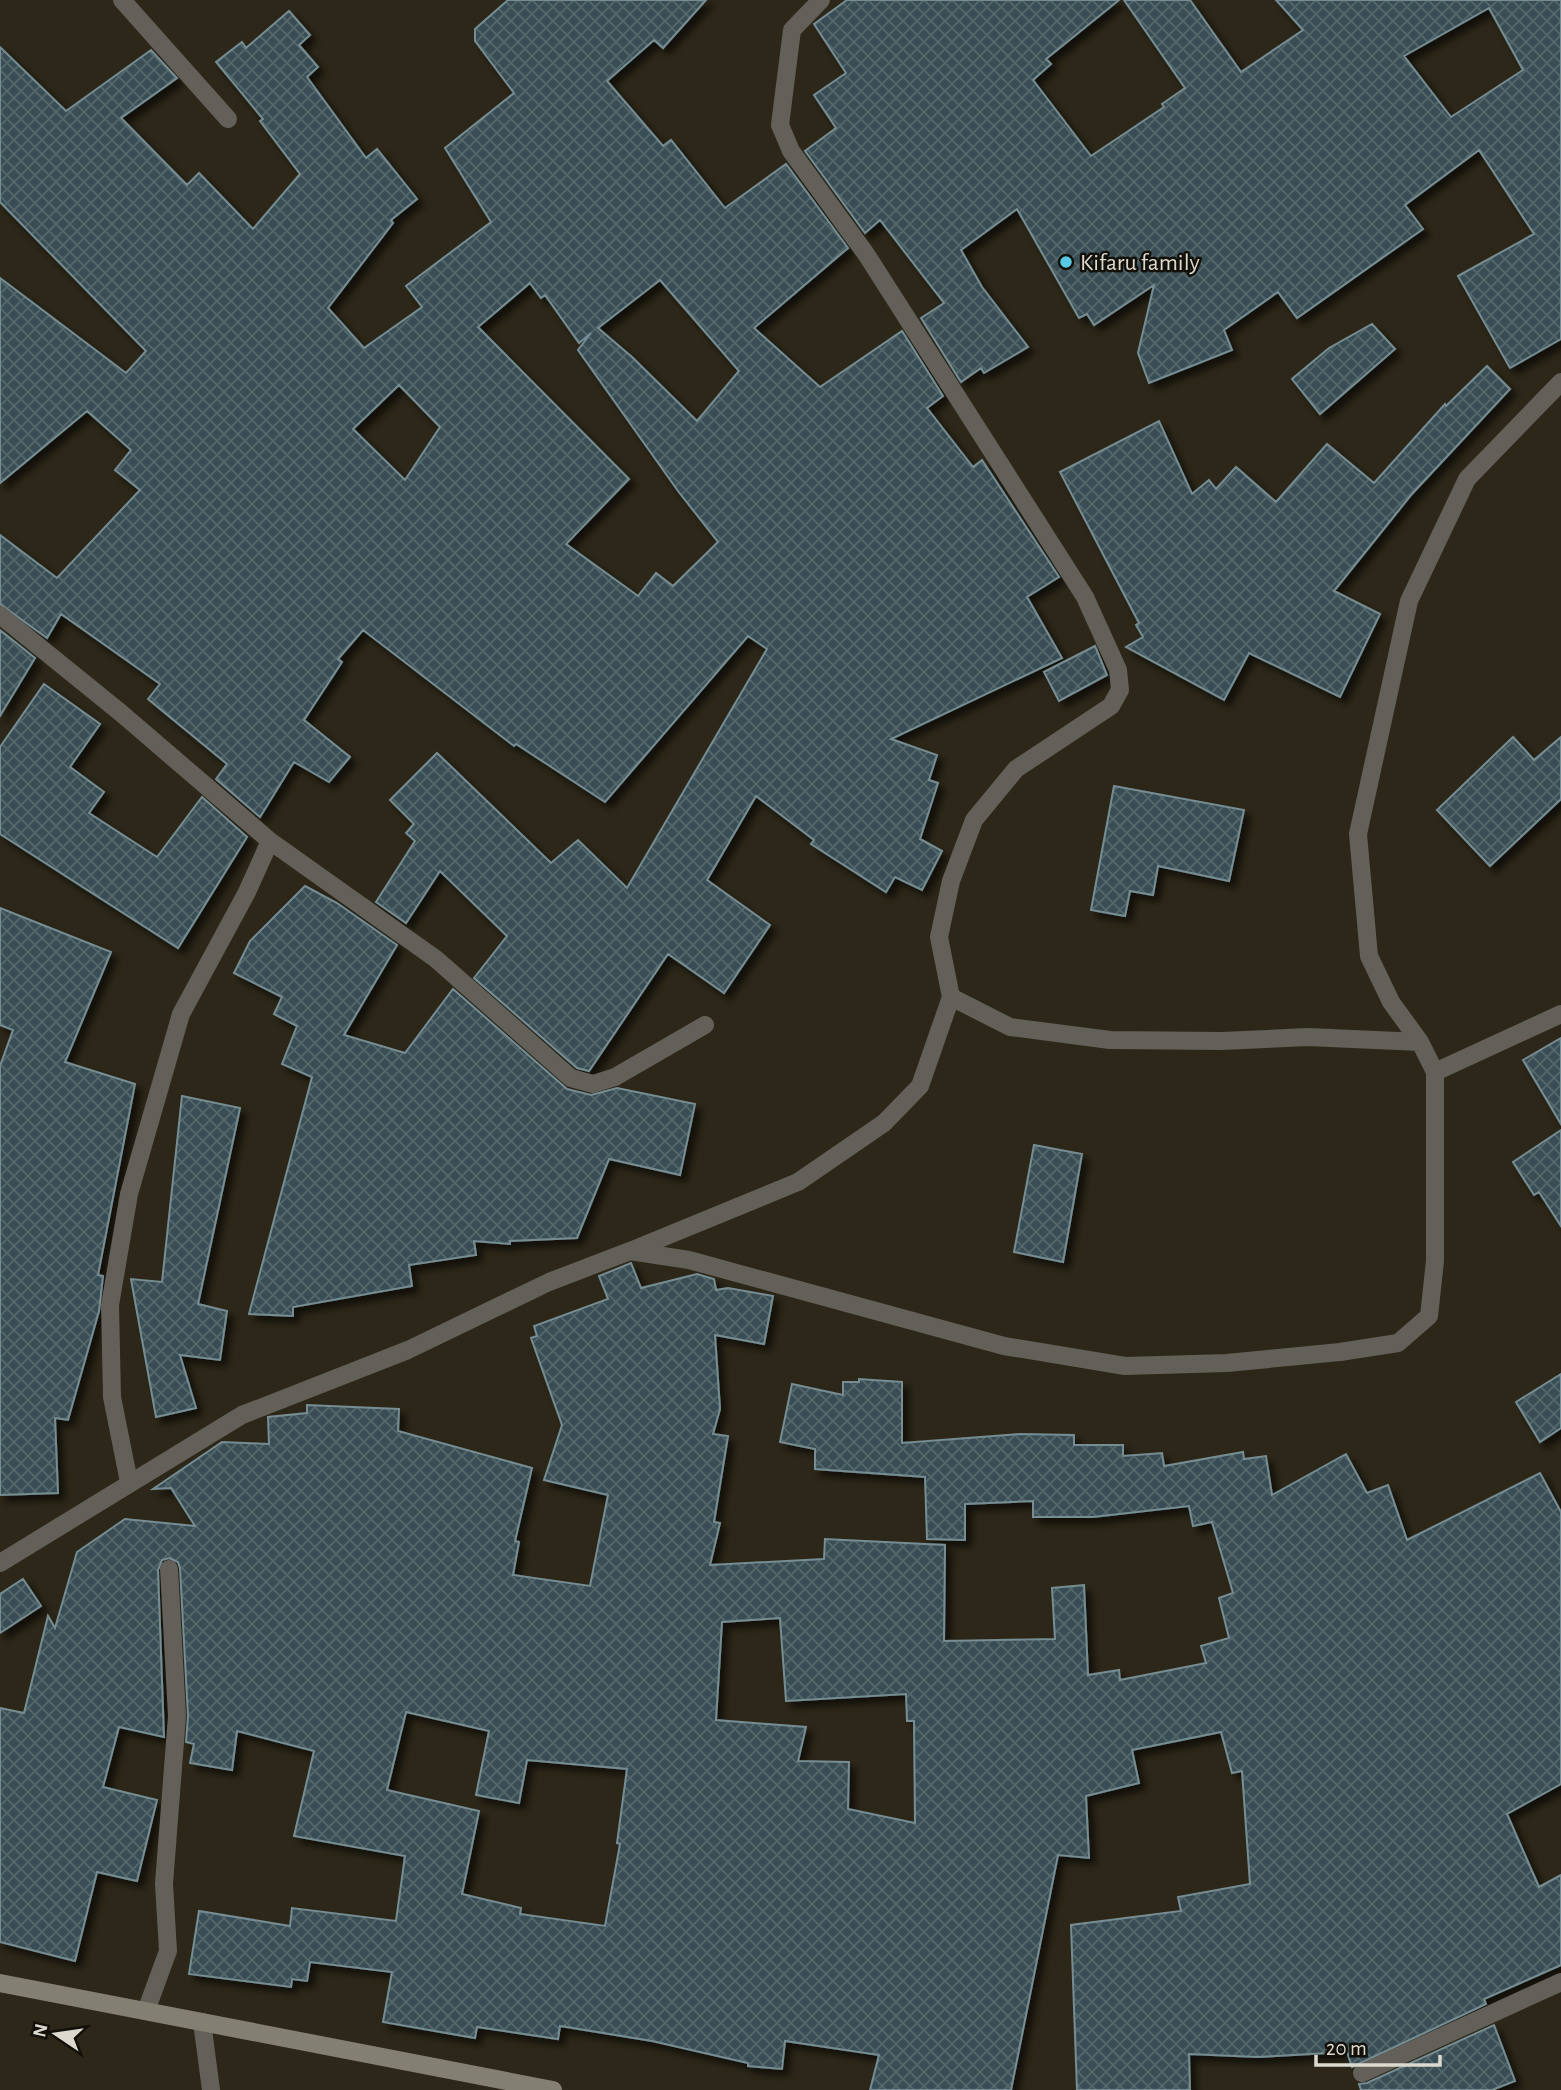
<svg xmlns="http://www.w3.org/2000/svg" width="1561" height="2090" font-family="'Alegreya Sans',sans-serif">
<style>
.building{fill:url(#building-cross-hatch);stroke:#768d93;stroke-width:2;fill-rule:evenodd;filter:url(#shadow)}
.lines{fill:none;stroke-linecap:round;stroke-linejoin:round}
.street{stroke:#626058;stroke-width:18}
.secondary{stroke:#838073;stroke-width:18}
.poi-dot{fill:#58c9e4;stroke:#121009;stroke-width:2.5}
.labels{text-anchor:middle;stroke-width:5;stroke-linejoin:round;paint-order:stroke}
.poi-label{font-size:24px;fill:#dcd9cf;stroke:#121009;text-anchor:start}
</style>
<defs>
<pattern id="building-cross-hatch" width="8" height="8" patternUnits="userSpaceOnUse" patternTransform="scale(1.75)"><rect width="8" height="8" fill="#394e54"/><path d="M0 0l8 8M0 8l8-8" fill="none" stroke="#55676c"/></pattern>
<filter id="shadow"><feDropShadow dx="6" dy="6" stdDeviation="3.5" flood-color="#0009"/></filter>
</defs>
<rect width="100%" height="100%" fill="#2c2718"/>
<!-- building -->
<path class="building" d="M 508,0 L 706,0 L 663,48 L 654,40 L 607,81 L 663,146 L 671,140 L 725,208 L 786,164 L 848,248 L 754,328 L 820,387 L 902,331 L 943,396 L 927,408 L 973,467 L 982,460 L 1059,577 L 1027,597 L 1062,658 L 891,739 L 937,755 L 929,780 L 938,783 L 920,839 L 942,851 L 922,890 L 895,877 L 886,892 L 811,844 L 814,840 L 756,796 L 707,880 L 770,925 L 724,993 L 668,954 L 589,1071 L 577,1068 L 474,978 L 507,936 L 440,871 L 406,923 L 376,902 L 415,841 L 406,833 L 414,824 L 390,800 L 437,753 L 551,863 L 578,840 L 627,888 L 767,649 L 748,636 L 605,802 L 516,744 L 514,746 L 363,630 L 338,659 L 342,662 L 304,720 L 350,757 L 329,782 L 294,762 L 260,817 L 216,779 L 227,764 L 148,699 L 160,684 L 61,614 L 47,638 L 0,604 L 0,535 L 57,578 L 140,490 L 115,470 L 131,450 L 87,411 L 0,483 L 0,278 L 126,373 L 146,351 L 0,202 L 0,47 L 66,111 L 151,50 L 177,78 L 121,118 L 187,185 L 199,173 L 253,229 L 300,174 L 260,121 L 263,119 L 216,62 L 242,42 L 246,48 L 289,11 L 310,35 L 299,45 L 318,67 L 307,77 L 366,158 L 377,149 L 417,199 L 391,220 L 393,223 L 328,308 L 364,348 L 422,307 L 406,286 L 491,222 L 445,148 L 514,93 L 475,41 L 475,29 ZM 660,280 L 739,371 L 697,421 L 632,357 L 598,328 ZM 530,283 L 541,298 L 545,295 L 579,343 L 591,333 L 578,350 L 678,491 L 718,542 L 673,586 L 656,573 L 638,596 L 566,544 L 629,479 L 478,327 ZM 399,385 L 440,427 L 405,480 L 353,429 Z
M 847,0 L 1119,0 L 1046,59 L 1051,64 L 1033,80 L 1091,156 L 1164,107 L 1162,104 L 1185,88 L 1124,0 L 1190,0 L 1241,72 L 1303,30 L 1276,0 L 1561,0 L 1561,339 L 1510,368 L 1458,276 L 1534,234 L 1479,150 L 1405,205 L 1423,229 L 1297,318 L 1278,292 L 1224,330 L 1232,350 L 1149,383 L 1138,353 L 1154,285 L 1094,325 L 1087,314 L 1079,318 L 1017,209 L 961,250 L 982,287 L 1028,347 L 984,373 L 981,368 L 961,382 L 921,318 L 944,303 L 880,220 L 865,233 L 805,151 L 836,128 L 814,95 L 846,73 L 814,24 ZM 1489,8 L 1523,70 L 1451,117 L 1404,56 Z
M 1372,324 L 1395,349 L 1320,414 L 1292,379 L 1329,348 Z
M 1487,366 L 1510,389 L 1411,495 L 1334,591 L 1380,614 L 1340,697 L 1249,653 L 1224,700 L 1126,647 L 1143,637 L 1136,625 L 1139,623 L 1060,472 L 1159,421 L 1192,494 L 1209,480 L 1216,489 L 1236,467 L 1276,502 L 1327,444 L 1374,483 L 1445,404 L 1446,406 Z
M 0,630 L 35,658 L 0,716 Z
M 1095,646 L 1107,675 L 1059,701 L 1044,672 Z
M 44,684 L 100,724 L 70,767 L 104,792 L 89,813 L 157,857 L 202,797 L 247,837 L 178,948 L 0,834 L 0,747 Z
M 1513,737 L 1534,760 L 1561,737 L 1561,799 L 1490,866 L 1437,810 Z
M 1114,786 L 1244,810 L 1229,881 L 1158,866 L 1153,895 L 1130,891 L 1125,916 L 1091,910 Z
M 305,886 L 337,903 L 397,945 L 344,1035 L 405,1053 L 453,989 L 567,1089 L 591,1095 L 617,1088 L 695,1104 L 680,1175 L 609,1159 L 577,1238 L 510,1241 L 510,1244 L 474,1241 L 476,1255 L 409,1265 L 412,1286 L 293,1307 L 293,1316 L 249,1314 L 312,1077 L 282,1064 L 297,1026 L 274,1014 L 282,997 L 234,973 L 250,941 Z
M 0,908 L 111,952 L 65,1062 L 135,1084 L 98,1275 L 103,1276 L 99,1311 L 68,1420 L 55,1418 L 58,1493 L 0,1495 L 0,1066 L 13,1030 L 0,1025 Z
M 1561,1038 L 1561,1124 L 1523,1060 Z
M 182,1096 L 240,1108 L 198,1304 L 227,1311 L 220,1360 L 180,1355 L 196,1408 L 156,1417 L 131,1279 L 162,1282 Z
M 1561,1130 L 1561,1226 L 1539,1192 L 1534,1195 L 1513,1162 Z
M 1034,1145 L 1082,1154 L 1063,1262 L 1014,1252 Z
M 631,1263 L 641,1288 L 697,1274 L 714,1279 L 716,1290 L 728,1288 L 773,1296 L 764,1344 L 715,1335 L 720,1409 L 713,1434 L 728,1436 L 714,1522 L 720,1523 L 710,1565 L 824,1559 L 825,1539 L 945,1545 L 944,1641 L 1055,1639 L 1052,1588 L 1084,1585 L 1088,1675 L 1119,1670 L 1120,1680 L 1206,1663 L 1201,1646 L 1229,1638 L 1219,1598 L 1233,1593 L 1212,1522 L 1193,1526 L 1189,1506 L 1093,1517 L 1033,1517 L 1033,1501 L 965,1504 L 965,1540 L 927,1539 L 925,1477 L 815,1469 L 815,1449 L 780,1442 L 792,1384 L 843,1395 L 843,1382 L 859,1382 L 859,1379 L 902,1382 L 902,1443 L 1020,1434 L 1074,1435 L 1074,1445 L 1123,1445 L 1123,1456 L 1162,1453 L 1164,1466 L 1243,1452 L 1244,1459 L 1266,1456 L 1272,1495 L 1346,1454 L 1367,1493 L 1388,1485 L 1407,1540 L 1540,1473 L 1561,1512 L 1561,1784 L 1507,1814 L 1539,1887 L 1561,1875 L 1561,1965 L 1484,1999 L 1486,2004 L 1352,2067 L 1347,2052 L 1258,2057 L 1189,2054 L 1190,2090 L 1077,2090 L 1071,1925 L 1181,1911 L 1178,1897 L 1250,1884 L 1242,1771 L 1232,1773 L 1221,1732 L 1132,1750 L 1139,1783 L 1086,1796 L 1089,1858 L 1058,1855 L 1011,2090 L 870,2090 L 879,2055 L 785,2041 L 782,2069 L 748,2066 L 748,2063 L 652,2041 L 560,2026 L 558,2039 L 477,2027 L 475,2038 L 383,2022 L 392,1972 L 310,1962 L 307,1981 L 292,1979 L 291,1987 L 189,1974 L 199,1911 L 290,1926 L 292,1908 L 396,1921 L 405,1856 L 294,1836 L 314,1751 L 237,1731 L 232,1770 L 190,1763 L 194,1744 L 186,1742 L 188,1716 L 180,1568 L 178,1562 L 169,1558 L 162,1560 L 158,1570 L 164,1737 L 119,1727 L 103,1787 L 157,1800 L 137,1881 L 97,1872 L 75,1961 L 0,1942 L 0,1708 L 24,1713 L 48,1616 L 55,1628 L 77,1552 L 125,1519 L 195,1526 L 171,1488 L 153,1489 L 222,1442 L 269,1444 L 268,1417 L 307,1413 L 307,1405 L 399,1409 L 398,1431 L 532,1468 L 515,1541 L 519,1542 L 513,1575 L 590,1586 L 608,1495 L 544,1480 L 562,1425 L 531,1338 L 537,1336 L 534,1326 L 608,1299 L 599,1276 ZM 780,1618 L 786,1701 L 906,1694 L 907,1721 L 914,1721 L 915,1823 L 848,1809 L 849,1762 L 798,1761 L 806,1727 L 716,1720 L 722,1622 ZM 406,1712 L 489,1731 L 476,1795 L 519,1803 L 527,1760 L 627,1769 L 617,1843 L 620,1844 L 605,1926 L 520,1914 L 521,1908 L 462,1894 L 479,1811 L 387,1790 Z
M 1561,1374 L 1561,1428 L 1540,1442 L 1516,1402 Z
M 23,1579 L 41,1606 L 0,1633 L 0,1594 Z
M 1494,2025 L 1515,2081 L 1492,2090 L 1361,2090 L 1359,2084 L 1367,2083 Z"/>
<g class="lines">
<!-- street -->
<path class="street" d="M 122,0 L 228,119
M 0,615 L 121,713 L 270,841 L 436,959 L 571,1078 L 593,1084 L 615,1077 L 705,1025
M 951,997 L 1010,1027 L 1110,1040 L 1222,1041 L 1308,1037 L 1420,1042
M 1435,1072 L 1561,1014
M 630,1251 L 798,1182 L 884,1123 L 920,1086 L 951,997 L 939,937 L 951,881 L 974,820 L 1016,769 L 1111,706 L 1120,690 L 1118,670 L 1085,597 L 866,254 L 791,151 L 780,125 L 792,30 L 821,0
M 129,1482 L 112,1397 L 110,1305 L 129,1194 L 181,1014 L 247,892 L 270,841
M 0,1563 L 242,1415 L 408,1350 L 549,1282 L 630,1251 L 689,1260 L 1004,1346 L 1125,1366 L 1227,1363 L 1340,1352 L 1398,1343 L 1429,1316 L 1435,1261 L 1435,1072 L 1420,1042 L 1391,1002 L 1369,956 L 1358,834 L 1409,601 L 1467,479 L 1561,382
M 146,2011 L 168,1951 L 164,1884 L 177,1716 L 169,1569
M 202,2022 L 211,2090
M 1362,2073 L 1561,1982"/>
<!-- secondary -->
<path class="secondary" d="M 0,1983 L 553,2090"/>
</g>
<!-- markers -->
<circle class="poi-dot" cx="1066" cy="262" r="7"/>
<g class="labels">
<!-- poi labels -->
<g class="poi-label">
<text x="1080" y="270">Kifaru family</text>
</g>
</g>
<!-- north arrow -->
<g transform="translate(56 2034) rotate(283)" stroke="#121009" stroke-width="5" paint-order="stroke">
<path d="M0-5L12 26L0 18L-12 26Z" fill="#dcd9cf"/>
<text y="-10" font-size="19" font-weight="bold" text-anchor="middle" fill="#dcd9cf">N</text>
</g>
<!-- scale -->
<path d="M1316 2055v10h124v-10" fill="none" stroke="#dcd9cf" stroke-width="3.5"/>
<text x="1326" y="2055" font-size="21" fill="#dcd9cf" stroke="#121009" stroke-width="5" paint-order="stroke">20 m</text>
</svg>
